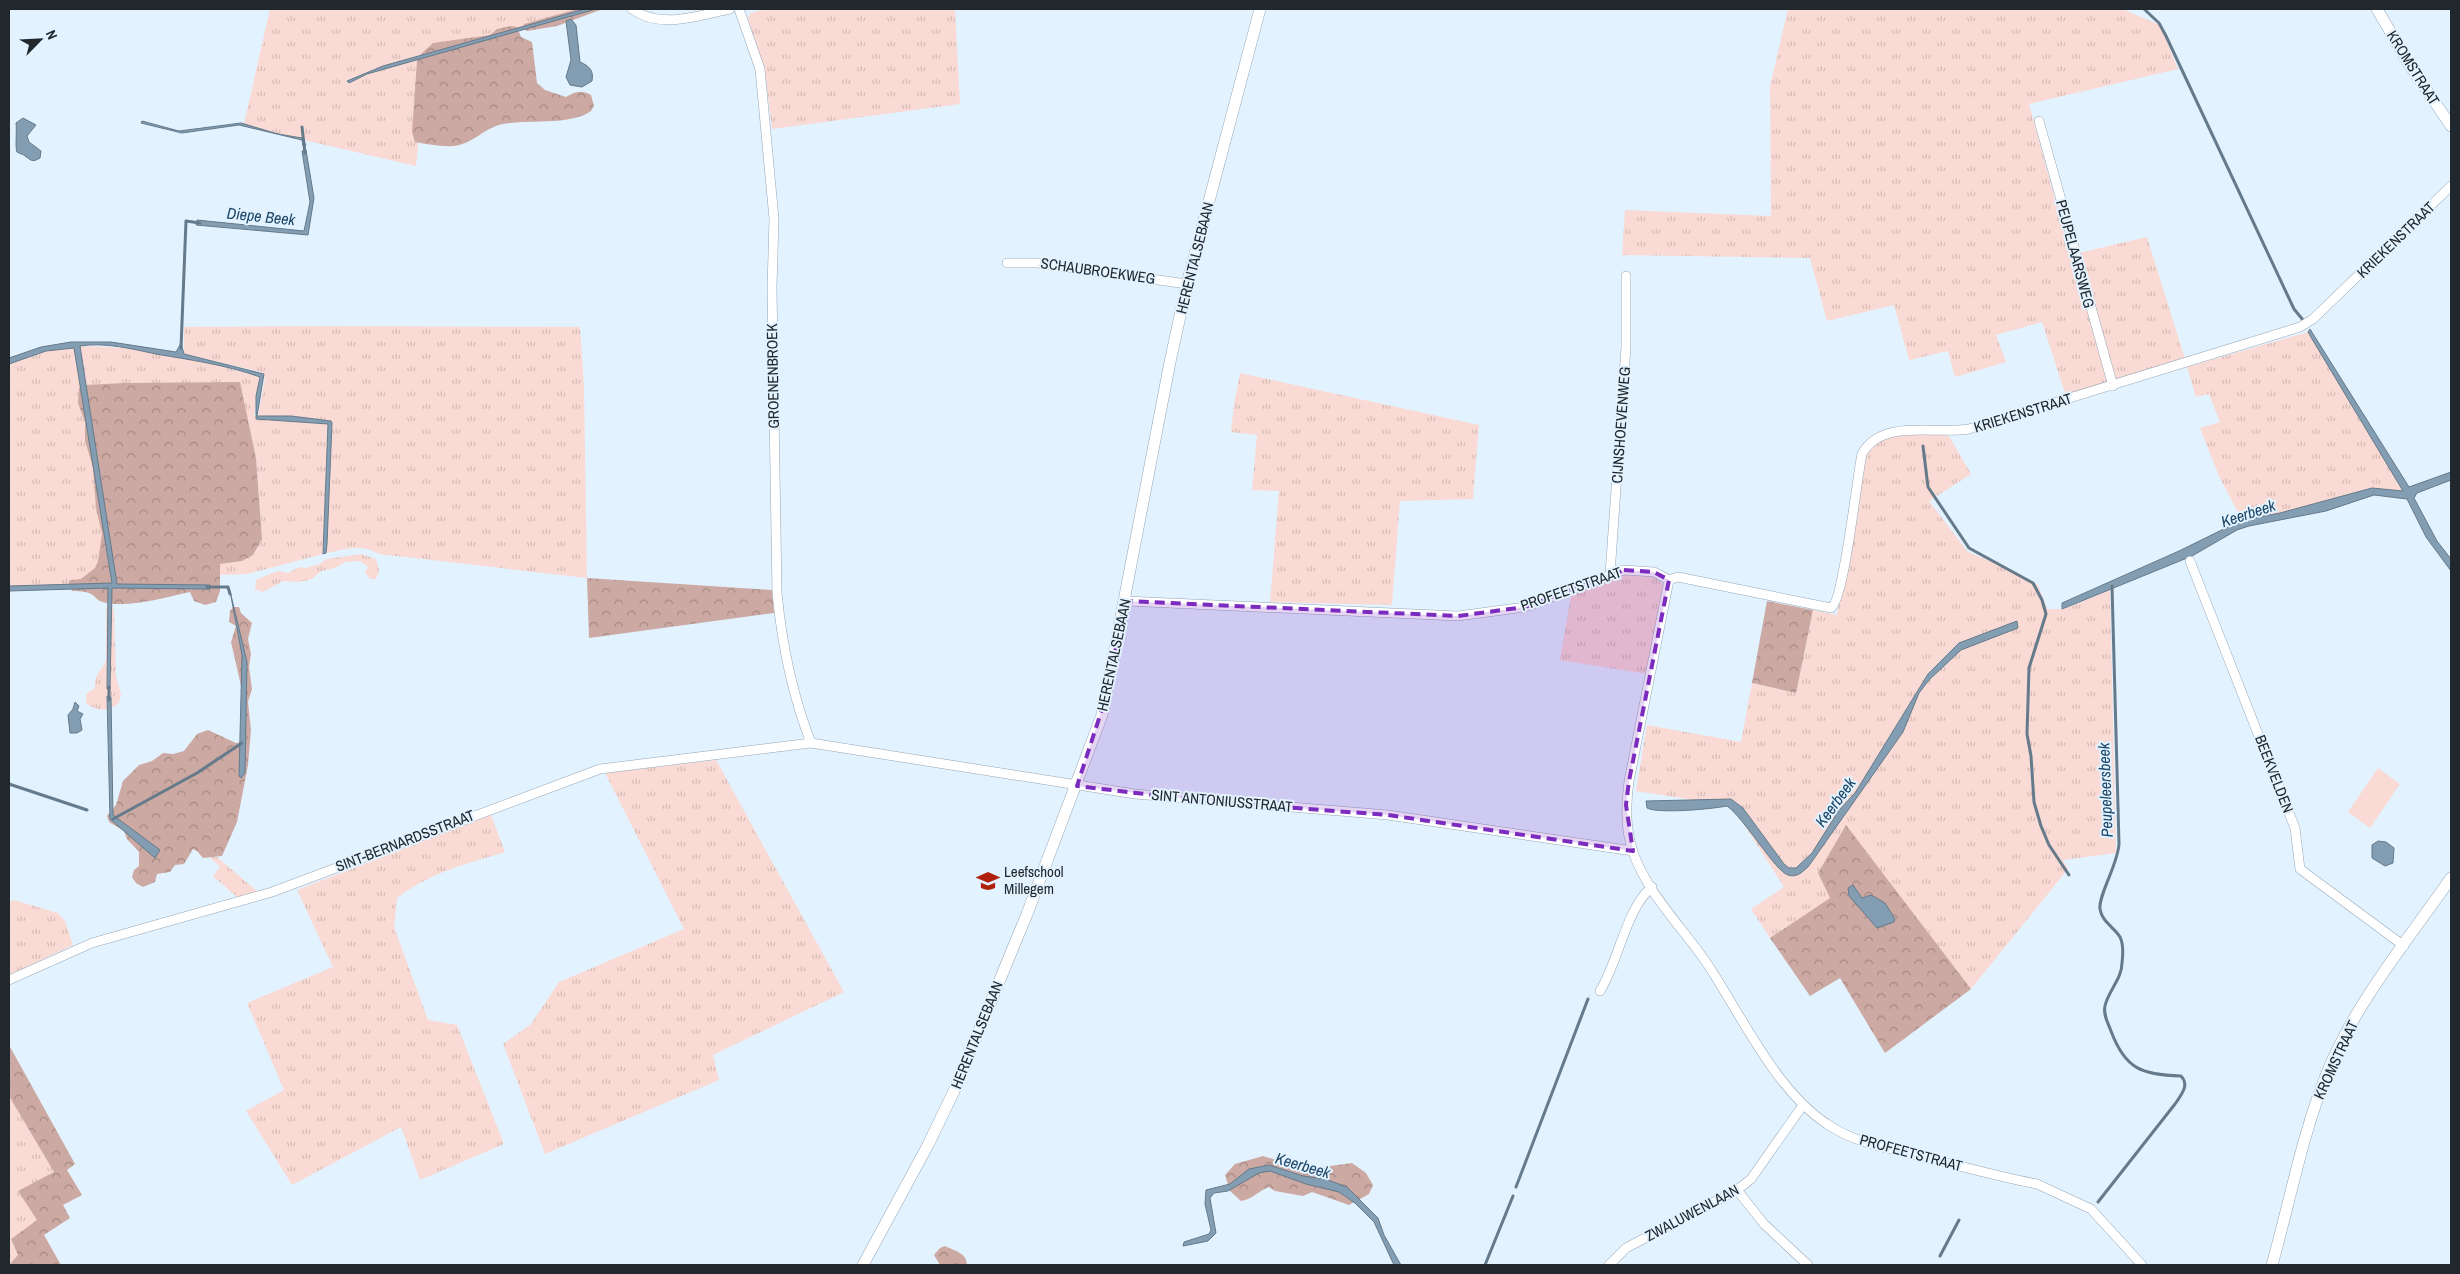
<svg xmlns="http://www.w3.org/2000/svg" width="2460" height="1274" font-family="'Archivo Narrow',sans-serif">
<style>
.grass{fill:url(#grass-tufts)}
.forest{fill:url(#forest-crowns)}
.pitch{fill:#fadad4}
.water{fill:#839db2;stroke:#657a8a}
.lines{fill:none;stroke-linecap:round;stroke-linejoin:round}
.stream{stroke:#657a8a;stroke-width:3}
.street-casing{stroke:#95a6b5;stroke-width:10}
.secondary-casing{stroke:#95a6b5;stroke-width:12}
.street{stroke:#fff;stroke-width:9}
.secondary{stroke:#fff;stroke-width:11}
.marked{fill:#7b2cbf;fill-opacity:0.2;stroke:#7b2cbf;stroke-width:4;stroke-dasharray:10 6;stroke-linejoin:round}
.labels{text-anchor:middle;stroke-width:4;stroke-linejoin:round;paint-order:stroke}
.street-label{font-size:15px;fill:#20272d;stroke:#e3f2ff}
.poi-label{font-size:15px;fill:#20272d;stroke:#e3f2ff;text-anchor:start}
.water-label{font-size:16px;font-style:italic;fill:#1c4768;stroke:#e3f2ff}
</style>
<defs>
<pattern id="grass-tufts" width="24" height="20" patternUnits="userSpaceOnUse" patternTransform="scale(1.25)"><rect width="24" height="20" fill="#fadad4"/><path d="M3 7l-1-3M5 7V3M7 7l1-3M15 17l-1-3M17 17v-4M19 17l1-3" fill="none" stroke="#d6bbb6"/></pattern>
<pattern id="forest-crowns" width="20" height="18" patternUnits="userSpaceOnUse" patternTransform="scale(1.25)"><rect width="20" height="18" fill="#cca9a2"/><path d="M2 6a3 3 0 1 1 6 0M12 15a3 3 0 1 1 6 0" fill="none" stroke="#a58a84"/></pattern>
</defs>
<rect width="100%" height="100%" fill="#e3f2ff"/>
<!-- grass -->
<path class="grass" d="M 270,9 L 585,9 L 421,56 L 420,126 L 416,166 L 278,134 L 244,124 Z
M 766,9 L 955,9 L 960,104 L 772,129 L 765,72 L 748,18 L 750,13 Z
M 1788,9 L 2122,9 L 2160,25 L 2178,69 L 2029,104 L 2070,255 L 2147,237 L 2185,359 L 2066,396 L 2042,322 L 1996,335 L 2006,362 L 1955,377 L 1948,351 L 1909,360 L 1894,305 L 1827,321 L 1810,258 L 1622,255 L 1625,210 L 1771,216 L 1770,86 Z
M 327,326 L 580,327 L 584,385 L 587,578 L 379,554 C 362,543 344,550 326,553 L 332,423 L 328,424 L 323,554 L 247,574 L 219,575 L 220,564 L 242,561 L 253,555 L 262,539 L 256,458 L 240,383 L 81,385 L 112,584 L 9,587 L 9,364 C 28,357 47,349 68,347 C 123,342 206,360 260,377 L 254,416 L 258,417 L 265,378 L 261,372 L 184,354 L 184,327 Z
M 2308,332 L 2403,491 L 2372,488 L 2280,513 L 2242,520 L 2219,476 L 2200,428 L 2220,422 L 2209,394 L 2196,397 L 2187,367 Z
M 1240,373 L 1479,425 L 1473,499 L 1400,501 L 1392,605 L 1270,602 L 1279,491 L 1252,490 L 1257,435 L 1231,432 L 1234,404 Z
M 1929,433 L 1949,436 L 1971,474 L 1929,501 L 1968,552 L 2000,565 L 2038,585 L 2047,609 L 2064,609 L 2110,590 L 2116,853 L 2063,860 L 2068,869 L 1971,989 L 1846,826 L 1818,873 L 1830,898 L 1770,938 L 1751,909 L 1784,887 L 1732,806 L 1636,791 L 1647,725 L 1741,742 L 1752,683 L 1796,693 L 1813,610 L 1837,615 L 1868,449 C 1886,434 1907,435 1929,433 Z
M 361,554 L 376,559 L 379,571 L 376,579 L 370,579 L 365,572 L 368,567 L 360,561 L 345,562 L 335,568 L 321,571 L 312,579 L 299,582 L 283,581 L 263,592 L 255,589 L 256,580 L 277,571 L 288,573 L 299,567 L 305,568 L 320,564 L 326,559 Z
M 1639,574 L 1653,576 L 1664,585 L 1647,674 L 1560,660 L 1571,596 L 1623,575 Z
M 111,602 L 114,611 L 116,676 L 121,694 L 119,703 C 110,711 96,712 86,703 L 86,694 L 95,688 C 94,673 102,671 106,660 L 106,608 Z
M 716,760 L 844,992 L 713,1055 L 719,1080 L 545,1154 L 503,1044 L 531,1024 L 559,982 L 684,929 L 605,773 Z
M 491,815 L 505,852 C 466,864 429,873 397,898 L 394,927 L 428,1020 L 457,1025 L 504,1144 L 420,1180 L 401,1127 L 292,1185 L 246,1111 L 284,1090 L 247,1003 L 333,967 L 297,890 Z
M 210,857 L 217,857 L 258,892 L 238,898 L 213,876 L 220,867 Z
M 14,900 L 58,913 L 65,921 L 73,945 L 9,975 L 9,902 Z
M 9,1096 L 54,1172 L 37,1220 L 11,1239 L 18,1255 L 9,1265 Z"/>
<!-- forest -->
<path class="forest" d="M 577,9 L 603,9 L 557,26 L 527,31 L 523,29 L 524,24 Z
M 511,26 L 517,27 L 521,37 L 532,42 L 537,83 L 545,90 L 566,97 C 574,92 581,89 591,95 L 594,106 L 591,111 C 570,126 529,119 503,124 C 485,127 473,144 454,146 C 441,147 427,144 415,142 L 412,132 L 417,61 L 421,54 L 433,43 L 490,35 L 497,29 Z
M 240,382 L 256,458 L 262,539 L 253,555 L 242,561 L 220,564 L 220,591 L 216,602 L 205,605 L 194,601 L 190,592 C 167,597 122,610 100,601 C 97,600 95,596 91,594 C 85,591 78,591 72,591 L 69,583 L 71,580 L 81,579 L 95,568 L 98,561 L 102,534 L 96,508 L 93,467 L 85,441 L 85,422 L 78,403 L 79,388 L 85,385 L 124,383 Z
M 587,578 L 772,590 L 774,613 L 589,638 Z
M 1767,601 L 1813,610 L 1796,693 L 1752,683 Z
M 233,607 L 239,607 L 241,613 L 252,623 L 248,639 L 251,654 L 249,667 L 252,689 L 248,702 L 251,730 L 248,765 L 237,822 L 222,856 L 203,858 L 197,851 L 193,849 L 184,864 L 175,865 L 170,872 L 157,874 L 155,882 L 143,887 L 136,883 L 132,877 L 134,870 L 139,866 L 139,852 L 127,839 L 124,831 L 109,822 L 107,816 L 116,805 L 123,781 L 139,765 L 152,761 L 163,753 L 173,754 L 184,751 L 197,734 L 208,730 L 236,743 L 241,742 L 242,690 L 231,642 L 236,626 L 229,622 L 230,611 Z
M 1846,825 L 1971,989 L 1885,1053 L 1840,978 L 1810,996 L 1770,938 L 1830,898 L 1818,873 Z
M 9,1045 L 75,1164 L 67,1170 L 82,1195 L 63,1205 L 70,1218 L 44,1235 L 61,1265 L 9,1265 L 18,1255 L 11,1239 L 37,1220 L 18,1191 L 54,1172 L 9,1096 Z
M 1263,1156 L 1307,1169 L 1352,1163 L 1366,1173 L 1373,1185 L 1369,1194 L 1349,1205 L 1312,1192 L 1303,1196 L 1275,1191 L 1269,1187 C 1258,1191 1253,1199 1241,1201 L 1230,1191 L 1225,1175 L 1235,1164 Z
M 945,1246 C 955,1251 967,1253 967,1265 L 940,1265 L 934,1255 L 940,1248 Z"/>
<!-- pitch -->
<path class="pitch" d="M 2378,768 L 2400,784 L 2370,828 L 2348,812 Z"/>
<!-- water -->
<path class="water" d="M 585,9 L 596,9 L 367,74 L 349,83 L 347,81 L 383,66 Z
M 571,19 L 576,25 L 580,62 C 589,66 594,70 592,81 L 582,87 L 570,85 L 566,77 L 571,60 L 566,21 Z
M 23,118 L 36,125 L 27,136 L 29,142 L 41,151 L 40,158 C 32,163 31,160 25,156 C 23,154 20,154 17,152 C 15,149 17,129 16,123 Z
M 142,121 L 179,131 L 241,123 L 278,134 L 302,138 L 306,145 L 303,146 L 302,140 L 239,125 L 182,133 L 141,123 Z
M 306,150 L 314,198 L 308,235 L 196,225 L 197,220 L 304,231 L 310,202 L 302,151 Z
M 2310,329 L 2409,487 L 2451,472 L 2451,480 L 2417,493 L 2414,498 L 2437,541 L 2451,559 L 2451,571 L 2426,537 L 2407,499 L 2374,495 L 2326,511 L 2249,526 L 2237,530 L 2192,556 L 2062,609 L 2062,603 L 2179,551 L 2242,520 L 2280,513 L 2372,488 L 2403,491 L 2312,339 L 2308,332 Z
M 71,342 L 111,342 L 176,352 L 181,343 L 184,354 L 264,374 L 257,416 L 291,416 L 331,421 L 332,423 L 327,544 L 326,553 L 323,554 L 328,424 L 256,419 L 256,396 L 260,377 C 227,365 191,360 156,354 C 132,349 105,342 80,346 L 117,584 L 210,585 L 210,589 L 112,588 L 110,690 L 107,689 L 108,588 L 9,591 L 9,586 L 112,583 L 74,348 L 46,351 L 9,364 L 9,358 L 41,347 Z
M 230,591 L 247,662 L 245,773 L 241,778 L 239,776 L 242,655 Z
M 2017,621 L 2018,628 L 1961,650 L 1929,680 L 1919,693 L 1903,732 L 1808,867 C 1802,872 1797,878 1788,875 C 1775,871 1745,819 1727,806 C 1712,809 1659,814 1647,808 L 1646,801 L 1731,799 L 1743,808 L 1784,864 L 1789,868 L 1796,868 L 1812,853 L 1839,810 L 1855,793 L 1928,674 L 1959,643 Z
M 107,696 L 111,697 L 113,815 L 160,850 L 155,858 L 110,819 Z
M 75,702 L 79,706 L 77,711 L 83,714 L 80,719 L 82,730 L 77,733 L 70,733 L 68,715 L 73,709 Z
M 2378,841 L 2386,842 L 2394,848 L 2393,863 L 2385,866 L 2372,858 L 2372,845 Z
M 1853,885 L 1862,898 L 1871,895 L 1885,903 L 1895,919 L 1894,922 L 1877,928 L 1849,896 L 1848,888 Z
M 1269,1165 L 1303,1176 L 1325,1179 L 1347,1187 L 1378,1218 L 1384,1235 L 1401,1265 L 1394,1265 L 1374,1222 L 1355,1203 L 1339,1192 L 1306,1184 L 1270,1171 L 1259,1173 L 1228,1191 L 1214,1193 L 1210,1198 L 1216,1233 L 1208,1241 L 1183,1246 L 1184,1242 L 1209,1234 L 1211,1230 L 1205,1204 L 1206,1190 L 1230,1184 L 1249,1169 Z"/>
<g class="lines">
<!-- stream -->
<path class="stream" d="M 2144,9 L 2159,23 L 2166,36 L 2294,309 L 2303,320
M 302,127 L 305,153
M 181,348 L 186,221 L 200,223
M 1923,446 L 1928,487 L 1969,548 L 2033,583 L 2042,600 L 2046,614 L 2029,668 L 2027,734 L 2031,756 L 2034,802 L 2041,826 L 2049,845 L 2069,875
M 207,587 L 228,587 L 230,594
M 109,687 L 109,700
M 9,784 L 87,810
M 113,819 L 197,773 L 242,743
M 1516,1187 L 1588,999
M 2098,1202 L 2175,1104 C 2181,1095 2190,1085 2181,1076 C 2142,1075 2125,1069 2111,1031 C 2108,1023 2103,1015 2105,1006 C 2108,991 2122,979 2122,963 C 2123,955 2124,945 2120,937 C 2114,927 2102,922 2100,909 C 2098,896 2118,864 2119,844 L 2112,586
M 1940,1256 L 1959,1220
M 1485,1265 L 1513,1196"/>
<defs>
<path id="street" d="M 632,9 C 661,30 698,15 730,9
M 739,9 L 760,69 L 774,219 L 772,288 L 777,593 C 782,645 792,694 811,743
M 2039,121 L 2113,386
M 1007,263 L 1038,263 L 1187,284
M 2190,561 L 2295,828 L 2300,869 L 2404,946
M 1610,574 L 1626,347 L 1626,276
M 1669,580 L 1678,577 L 1831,608 C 1844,601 1857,476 1862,454 C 1882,418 1935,435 1969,429 L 2300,327 L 2313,319 L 2451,186
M 1669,580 L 1629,781 C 1626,805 1625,828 1633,852 C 1647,893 1682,927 1706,962 C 1741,1014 1775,1090 1827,1124 C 1856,1144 1893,1149 1927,1158 C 1964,1167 2000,1177 2037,1184 L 2091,1209 L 2142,1265
M 1125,601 L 1458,616 L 1525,607 L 1624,570 L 1654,572 L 1669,580
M 9,980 L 92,943 L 272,892 L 600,769 L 811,743 L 1135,794 L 1388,815 L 1633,851
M 1600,991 C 1619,961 1626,908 1652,887
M 1737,1190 L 1764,1224 L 1808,1265
M 1609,1265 L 1626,1248 L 1737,1190 L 1751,1179 L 1803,1105"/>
<path id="secondary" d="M 2377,9 L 2409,64 L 2451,126
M 863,1265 L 928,1145 L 954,1091 L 1027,914 L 1102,715 L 1170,362 L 1187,284 L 1260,9
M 2272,1265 C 2290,1201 2302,1135 2327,1073 C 2356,1002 2407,941 2451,878"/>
</defs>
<!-- street casing -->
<use href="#street" class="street-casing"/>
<!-- secondary casing -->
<use href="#secondary" class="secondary-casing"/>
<!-- street -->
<use href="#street" class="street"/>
<!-- secondary -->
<use href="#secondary" class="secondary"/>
</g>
<!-- marked area -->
<path class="marked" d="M 1624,570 L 1654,572 L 1669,580 L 1629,781 L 1626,805 L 1633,851 L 1388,815 L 1204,801 L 1077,786 L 1106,697 L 1125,601 L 1458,616 L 1525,607 Z"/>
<!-- icons -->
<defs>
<symbol id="school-bare" viewBox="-9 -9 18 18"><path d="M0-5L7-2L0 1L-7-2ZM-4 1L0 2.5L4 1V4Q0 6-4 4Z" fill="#ae200a" stroke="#e3f2ff" stroke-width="2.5" paint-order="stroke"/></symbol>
</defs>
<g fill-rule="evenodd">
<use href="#school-bare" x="972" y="865" width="32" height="32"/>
</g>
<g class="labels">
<!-- street labels -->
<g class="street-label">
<text transform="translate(2413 68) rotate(58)" y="5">KROMSTRAAT</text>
<text transform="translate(2396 240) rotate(-44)" y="5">KRIEKENSTRAAT</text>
<text transform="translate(2075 254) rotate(75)" y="5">PEUPELAARSWEG</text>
<text transform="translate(1195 258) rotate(-76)" y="5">HERENTALSEBAAN</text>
<text transform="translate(1098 271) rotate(8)" y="5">SCHAUBROEKWEG</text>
<text transform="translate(773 376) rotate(-91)" y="5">GROENENBROEK</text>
<text transform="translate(2023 413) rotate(-17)" y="5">KRIEKENSTRAAT</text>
<text transform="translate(1621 425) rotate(-86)" y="5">CIJNSHOEVENWEG</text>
<text transform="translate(1571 589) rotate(-19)" y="5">PROFEETSTRAAT</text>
<text transform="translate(1114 655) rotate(-78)" y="5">HERENTALSEBAAN</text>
<text transform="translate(2274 774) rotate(69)" y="5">BEEKVELDEN</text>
<text transform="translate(1222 801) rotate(5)" y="5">SINT ANTONIUSSTRAAT</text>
<text transform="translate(405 841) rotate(-21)" y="5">SINT-BERNARDSSTRAAT</text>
<text transform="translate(977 1035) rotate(-68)" y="5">HERENTALSEBAAN</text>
<text transform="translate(2336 1060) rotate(-65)" y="5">KROMSTRAAT</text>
<text transform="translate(1911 1153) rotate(15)" y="5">PROFEETSTRAAT</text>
<text transform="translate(1692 1213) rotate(-28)" y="5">ZWALUWENLAAN</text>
</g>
<!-- poi labels -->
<g class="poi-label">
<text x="1004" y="877">Leefschool<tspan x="1004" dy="17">Millegem</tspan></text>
</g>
<!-- water labels -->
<g class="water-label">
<text transform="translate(261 216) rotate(6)" y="6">Diepe Beek</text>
<text transform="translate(2248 513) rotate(-18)" y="6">Keerbeek</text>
<text transform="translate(2105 790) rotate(-92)" y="6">Peupeleersbeek</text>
<text transform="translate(1835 802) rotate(-54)" y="6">Keerbeek</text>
<text transform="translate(1303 1165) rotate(16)" y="6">Keerbeek</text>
</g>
</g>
<!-- border -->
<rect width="2460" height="1274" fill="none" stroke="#20272d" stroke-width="20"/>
<!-- north arrow -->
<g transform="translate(40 40) rotate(66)" stroke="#e3f2ff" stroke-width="4" paint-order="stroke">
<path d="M0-4L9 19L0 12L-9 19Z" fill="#20272d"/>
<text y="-8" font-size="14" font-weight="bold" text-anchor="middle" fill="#20272d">N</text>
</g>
</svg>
